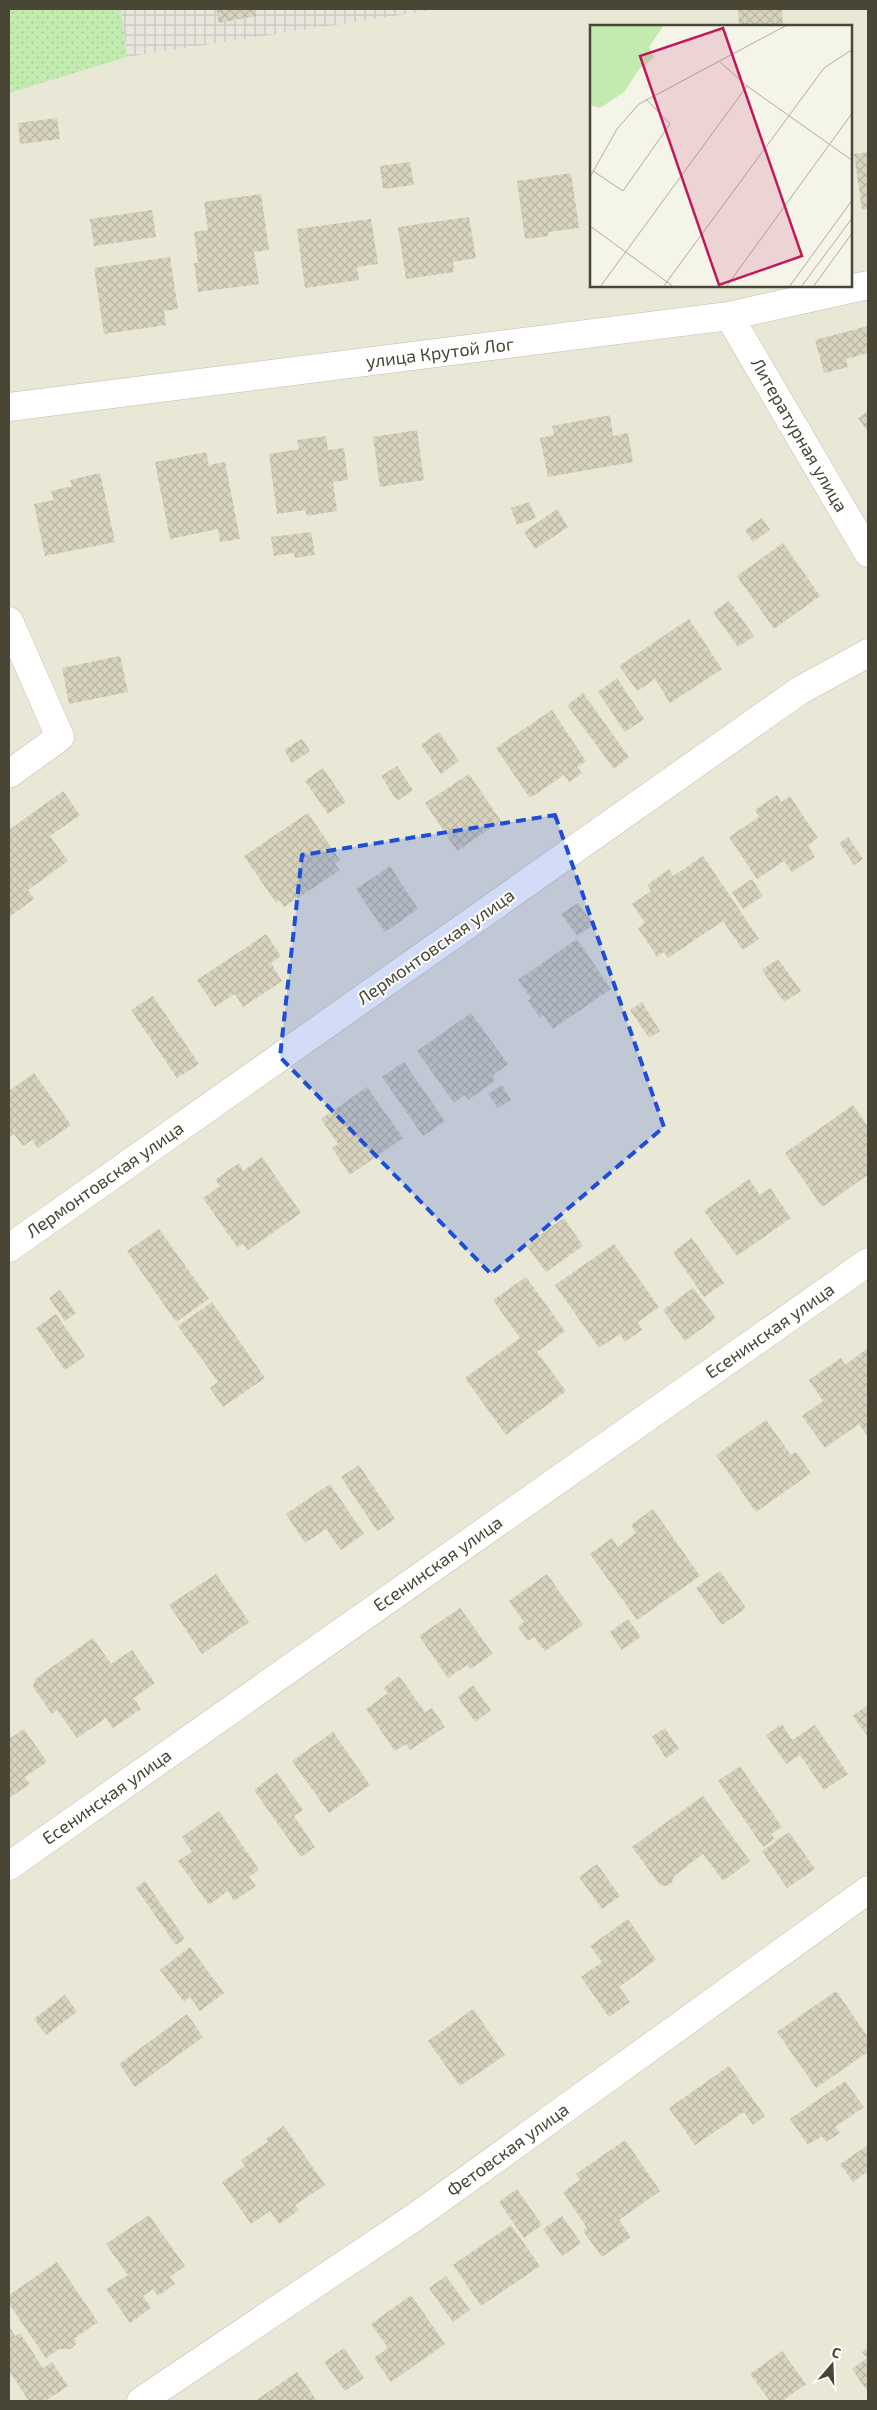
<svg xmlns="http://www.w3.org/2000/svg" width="877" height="2410" font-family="'Exo 2',sans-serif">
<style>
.residential{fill:#e9e7d6;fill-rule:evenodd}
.industrial{fill:url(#industrial-grid)}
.green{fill:url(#green-dots)}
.building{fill:url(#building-cross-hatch)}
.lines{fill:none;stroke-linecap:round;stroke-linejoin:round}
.minor-casing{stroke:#c1beaa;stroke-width:29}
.minor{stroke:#fff;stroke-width:28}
.marked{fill:#1d4ed8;fill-opacity:0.2;stroke:#1d4ed8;stroke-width:4;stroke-dasharray:10 6;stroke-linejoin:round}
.labels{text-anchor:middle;stroke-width:4;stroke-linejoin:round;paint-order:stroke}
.street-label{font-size:18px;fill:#494636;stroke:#fff}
.inset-road{fill:none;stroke:#b0aea1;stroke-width:1}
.view{fill:#c2185b;fill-opacity:0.15;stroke:#c2185b;stroke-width:2.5}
.inset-edge{fill:none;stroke:#494636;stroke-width:2.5}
</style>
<defs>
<pattern id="industrial-grid" width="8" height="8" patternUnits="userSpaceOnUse" patternTransform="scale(1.25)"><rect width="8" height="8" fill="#e8e5dd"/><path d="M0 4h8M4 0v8" fill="none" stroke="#c8c6be"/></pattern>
<pattern id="green-dots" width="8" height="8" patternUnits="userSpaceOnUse" patternTransform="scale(1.25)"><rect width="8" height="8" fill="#c3ebaf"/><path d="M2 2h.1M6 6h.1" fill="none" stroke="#a9cb97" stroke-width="1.8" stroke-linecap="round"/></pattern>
<pattern id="building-cross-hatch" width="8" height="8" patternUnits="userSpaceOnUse" patternTransform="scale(1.25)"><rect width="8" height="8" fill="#d7d3bd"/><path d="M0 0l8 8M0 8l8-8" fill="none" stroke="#bab6a3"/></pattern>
</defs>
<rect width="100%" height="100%" fill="#f5f4e9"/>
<!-- residential -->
<path class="residential" d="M 440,9 L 868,9 L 868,2401 L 9,2401 L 9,93 L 127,57 ZM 591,26 L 851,26 L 851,286 L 591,286 Z"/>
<!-- industrial -->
<path class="industrial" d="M 121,9 L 440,9 L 127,57 Z"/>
<!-- green -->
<path class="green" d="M 9,9 L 121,9 L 127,57 L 9,93 Z"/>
<!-- building -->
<path class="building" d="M 216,9 L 254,9 L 256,16 L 219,23 Z
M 738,9 L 782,9 L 783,26 L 739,26 Z
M 57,118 L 60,139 L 20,144 L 18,123 Z
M 868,152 L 868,209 L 862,210 L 854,154 Z
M 410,162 L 414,185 L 383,189 L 380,166 Z
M 571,173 L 579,228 L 548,232 L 549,236 L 525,239 L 517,181 Z
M 261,194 L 269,250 L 254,252 L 259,284 L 198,292 L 194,263 L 198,263 L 194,232 L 208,230 L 204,202 Z
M 152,210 L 156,237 L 94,246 L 90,219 Z
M 469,217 L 476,258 L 453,262 L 454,272 L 406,279 L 398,227 Z
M 371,219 L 378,264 L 357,267 L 359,280 L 305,288 L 297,229 Z
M 170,257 L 178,309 L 164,311 L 166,325 L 104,334 L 94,268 Z
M 868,326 L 868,353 L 846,359 L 848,367 L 824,373 L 815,340 Z
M 868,411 L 868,432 L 858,418 Z
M 610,415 L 613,436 L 628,433 L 633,462 L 548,477 L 540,438 L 554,435 L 552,426 Z
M 417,430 L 424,480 L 380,487 L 373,437 Z
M 326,436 L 328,450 L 344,448 L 348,480 L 333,482 L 337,511 L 307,516 L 305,510 L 277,514 L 269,454 L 299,449 L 297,440 Z
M 206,452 L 209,465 L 225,462 L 240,539 L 220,542 L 218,529 L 170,539 L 155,462 Z
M 100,473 L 115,542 L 45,556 L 34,504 L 54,500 L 51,491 L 72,486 L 70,480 Z
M 529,502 L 536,518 L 517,525 L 511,508 Z
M 557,509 L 568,527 L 535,549 L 524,532 Z
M 762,518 L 770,530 L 753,542 L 745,530 Z
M 311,532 L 315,555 L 295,558 L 294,553 L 274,556 L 271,537 Z
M 783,543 L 820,596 L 774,629 L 737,576 Z
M 729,601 L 754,636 L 738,647 L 713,612 Z
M 689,619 L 722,669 L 670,703 L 655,679 L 637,691 L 619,666 Z
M 120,656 L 128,692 L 69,704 L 62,668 Z
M 617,678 L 644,719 L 625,732 L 598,692 Z
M 583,693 L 629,757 L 614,769 L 567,705 Z
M 552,710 L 586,761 L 577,767 L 582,773 L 569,782 L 564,775 L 530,798 L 496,748 Z
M 439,732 L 459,761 L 441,774 L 421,745 Z
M 302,739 L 310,751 L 292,763 L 284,750 Z
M 397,766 L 413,790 L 397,801 L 381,776 Z
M 323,768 L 346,802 L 328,814 L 305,781 Z
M 469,774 L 501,821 L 457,851 L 425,803 Z
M 63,791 L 80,815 L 50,836 L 68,861 L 28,890 L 34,899 L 9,917 L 9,830 Z
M 777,795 L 781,802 L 790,796 L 818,838 L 808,846 L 815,857 L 792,872 L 784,861 L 757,879 L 729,837 L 759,817 L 755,810 Z
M 308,813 L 340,860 L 335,864 L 340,870 L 284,907 L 279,900 L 276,903 L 244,856 Z
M 848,837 L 863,859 L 854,865 L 839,843 Z
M 703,856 L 759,939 L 743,950 L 723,921 L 668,958 L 664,952 L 657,957 L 638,928 L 645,923 L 632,904 L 651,891 L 647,885 L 669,869 L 673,876 Z
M 390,866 L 418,909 L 385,932 L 356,889 Z
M 752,879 L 763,896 L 743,909 L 732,892 Z
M 578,903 L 594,925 L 577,936 L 561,914 Z
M 266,934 L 281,956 L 271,963 L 282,981 L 243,1007 L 235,994 L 215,1007 L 197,980 Z
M 577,939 L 611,989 L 553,1029 L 543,1015 L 540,1018 L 528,1001 L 531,998 L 518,980 Z
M 778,959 L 801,991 L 784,1002 L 762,970 Z
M 153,996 L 199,1064 L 177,1078 L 131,1010 Z
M 642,1002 L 660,1031 L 649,1038 L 630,1010 Z
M 471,1013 L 508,1064 L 492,1076 L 495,1081 L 468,1100 L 465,1095 L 454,1103 L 417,1051 Z
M 404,1062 L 445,1121 L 423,1136 L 382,1077 Z
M 34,1073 L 71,1125 L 38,1148 L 32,1140 L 23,1146 L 14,1134 L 9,1138 L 9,1091 Z
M 502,1085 L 511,1100 L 498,1108 L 488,1094 Z
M 367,1087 L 403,1138 L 350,1175 L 332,1148 L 338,1144 L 321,1119 Z
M 853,1105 L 868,1127 L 868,1175 L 822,1207 L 785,1153 Z
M 262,1157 L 301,1213 L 248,1250 L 243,1244 L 237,1247 L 203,1198 L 220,1186 L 215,1180 L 239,1163 L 243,1171 Z
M 749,1179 L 760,1195 L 770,1188 L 791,1218 L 737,1256 L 704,1211 Z
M 564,1218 L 583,1246 L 546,1272 L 526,1245 Z
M 159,1229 L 209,1299 L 176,1322 L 127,1251 Z
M 692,1238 L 724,1283 L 704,1297 L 673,1252 Z
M 614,1244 L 659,1307 L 638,1322 L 642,1330 L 625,1342 L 620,1334 L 599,1348 L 555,1285 Z
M 526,1277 L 565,1331 L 537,1352 L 566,1391 L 506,1435 L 465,1378 L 520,1338 L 493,1300 Z
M 693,1288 L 716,1318 L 685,1341 L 663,1310 Z
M 60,1290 L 76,1313 L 65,1321 L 49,1298 Z
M 212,1302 L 265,1378 L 223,1407 L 210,1388 L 218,1382 L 178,1326 Z
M 56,1314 L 85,1356 L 65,1370 L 36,1328 Z
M 868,1348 L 868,1437 L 859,1424 L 825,1448 L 802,1416 L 823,1401 L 809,1380 L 841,1358 L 845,1365 Z
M 766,1420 L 791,1455 L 796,1452 L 811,1473 L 756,1512 L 716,1455 Z
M 359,1465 L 395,1519 L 377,1531 L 341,1477 Z
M 330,1484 L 364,1534 L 341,1550 L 326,1529 L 305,1543 L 286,1514 Z
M 653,1509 L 700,1576 L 637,1620 L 590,1554 L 612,1538 L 618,1547 L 636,1533 L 631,1525 Z
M 720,1571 L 746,1608 L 722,1625 L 696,1588 Z
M 216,1574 L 249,1622 L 202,1654 L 169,1605 Z
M 547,1574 L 583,1625 L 545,1651 L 534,1637 L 528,1641 L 518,1627 L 524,1622 L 509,1601 Z
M 460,1608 L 493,1654 L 470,1669 L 467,1665 L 448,1678 L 419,1636 Z
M 628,1619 L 641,1637 L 622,1650 L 610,1632 Z
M 93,1638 L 111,1664 L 132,1650 L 155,1683 L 134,1698 L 141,1709 L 113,1728 L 106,1718 L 77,1738 L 57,1710 L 52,1714 L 33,1687 L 35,1679 Z
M 399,1676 L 425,1712 L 432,1708 L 445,1727 L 410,1750 L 406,1744 L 395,1751 L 366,1709 L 388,1693 L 383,1688 Z
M 473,1685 L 491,1710 L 475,1722 L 458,1697 Z
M 868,1705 L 868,1737 L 853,1716 Z
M 782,1724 L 792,1740 L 815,1725 L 848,1774 L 824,1790 L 800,1755 L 786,1764 L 766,1735 Z
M 665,1728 L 679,1749 L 666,1758 L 652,1737 Z
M 24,1729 L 47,1762 L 25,1777 L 30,1784 L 9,1798 L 9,1739 Z
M 333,1732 L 370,1785 L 329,1813 L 292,1761 Z
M 740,1766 L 782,1827 L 771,1834 L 775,1839 L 763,1847 L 718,1781 Z
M 277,1773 L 303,1810 L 294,1816 L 315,1847 L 301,1857 L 254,1790 Z
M 703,1796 L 750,1861 L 723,1881 L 703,1854 L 674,1876 L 672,1883 L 667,1886 L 660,1885 L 632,1847 Z
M 219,1811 L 259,1870 L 249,1877 L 256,1886 L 234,1901 L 228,1891 L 209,1905 L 178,1861 L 192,1852 L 182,1837 Z
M 789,1832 L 815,1869 L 787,1888 L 762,1851 Z
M 597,1864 L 620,1896 L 602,1909 L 579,1877 Z
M 145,1881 L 185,1939 L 176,1945 L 136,1888 Z
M 628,1919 L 656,1960 L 619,1987 L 630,2002 L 609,2017 L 581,1977 L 602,1962 L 590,1946 Z
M 190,1947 L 224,1993 L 200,2011 L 190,1997 L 184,2002 L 160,1970 Z
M 836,1991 L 868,2037 L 868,2052 L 816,2088 L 777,2032 Z
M 65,1995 L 77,2012 L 46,2035 L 34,2019 Z
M 473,2009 L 505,2055 L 460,2086 L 428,2041 Z
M 187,2014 L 203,2037 L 135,2087 L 119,2064 Z
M 729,2066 L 765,2116 L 753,2125 L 744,2112 L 695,2145 L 669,2108 Z
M 845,2081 L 864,2107 L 835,2127 L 840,2133 L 826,2142 L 822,2136 L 808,2145 L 790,2119 Z
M 284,2126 L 325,2185 L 295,2205 L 299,2210 L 279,2224 L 270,2211 L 251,2224 L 222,2182 L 245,2166 L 241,2160 L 268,2142 L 266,2139 Z
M 625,2140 L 660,2191 L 619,2220 L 631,2237 L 602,2257 L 583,2231 L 587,2228 L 563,2192 L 580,2180 L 576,2174 Z
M 868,2145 L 868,2171 L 853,2182 L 840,2164 Z
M 517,2189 L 542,2225 L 524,2238 L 499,2202 Z
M 149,2215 L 185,2266 L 170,2277 L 175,2284 L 158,2296 L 153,2289 L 143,2296 L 151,2308 L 130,2323 L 106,2289 L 128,2275 L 106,2244 Z
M 562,2216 L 581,2243 L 562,2256 L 543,2229 Z
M 511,2225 L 540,2266 L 481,2306 L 453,2265 Z
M 57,2262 L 98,2322 L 75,2338 L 76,2344 L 71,2349 L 59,2349 L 46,2358 L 9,2304 L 9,2295 Z
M 446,2276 L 470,2310 L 453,2322 L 429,2288 Z
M 411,2295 L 445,2344 L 391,2382 L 374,2358 L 388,2348 L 371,2324 Z
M 9,2326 L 15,2336 L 20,2333 L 43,2368 L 52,2362 L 68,2386 L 45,2401 L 29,2401 L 9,2371 Z
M 868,2347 L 868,2392 L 852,2369 L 867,2358 L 862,2352 Z
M 344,2348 L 364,2378 L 345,2391 L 324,2362 Z
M 782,2351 L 806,2384 L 782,2401 L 770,2401 L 750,2374 Z
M 297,2372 L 317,2401 L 255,2401 Z"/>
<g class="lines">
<defs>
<path id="minor" d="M 729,316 L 868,553
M 9,407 L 729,316 L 868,285
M 9,621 L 60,737 L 9,774
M 9,1248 L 799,691 L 868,653
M 9,1866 L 868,1262
M 141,2401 L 415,2217 L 868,1890"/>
</defs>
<!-- minor casing -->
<use href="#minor" class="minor-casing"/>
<!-- minor -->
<use href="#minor" class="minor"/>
</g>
<!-- marked area -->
<path class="marked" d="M 555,815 L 664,1127 L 491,1274 L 280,1057 L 302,855 Z"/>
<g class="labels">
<!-- street labels -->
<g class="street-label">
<text transform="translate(440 353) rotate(-7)" y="6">улица Крутой Лог</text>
<text transform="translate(799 435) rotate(60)" y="6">Литературная улица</text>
<text transform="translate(436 947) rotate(-35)" y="6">Лермонтовская улица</text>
<text transform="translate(105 1180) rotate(-35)" y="6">Лермонтовская улица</text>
<text transform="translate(770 1331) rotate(-35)" y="6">Есенинская улица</text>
<text transform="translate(438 1564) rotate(-35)" y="6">Есенинская улица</text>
<text transform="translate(107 1797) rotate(-35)" y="6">Есенинская улица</text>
<text transform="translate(508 2150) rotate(-36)" y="6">Фетовская улица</text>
</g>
</g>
<!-- overview -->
<g transform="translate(590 25)">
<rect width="262" height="262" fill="#f5f4e9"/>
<path d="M 51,0 L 74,0 L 59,22 L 64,33 L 50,43 L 34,67 L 10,83 L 0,80 Z" fill="#c3ebaf"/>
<path d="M 0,0 L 51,0 L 10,68 L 0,78 Z" fill="#c3ebaf"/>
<path class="inset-road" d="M 130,37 L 157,61 L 263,136M 3,146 L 33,166 L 80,99 L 56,74M 0,152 L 27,104 L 49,79 L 197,0M 0,201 L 84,262M 10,262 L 157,61M 73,262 L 234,43 L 263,24M 136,262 L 263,87M 199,262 L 263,174M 211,262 L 263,192M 223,262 L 263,207"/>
<path class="view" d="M 133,3 L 212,231 L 129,260 L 50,31 Z"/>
<rect width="262" height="262" class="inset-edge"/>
</g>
<!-- border -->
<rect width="877" height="2410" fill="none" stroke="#494636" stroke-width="20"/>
<!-- north arrow -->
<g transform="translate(832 2365) rotate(19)" stroke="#ffffff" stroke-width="4" paint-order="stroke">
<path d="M0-4L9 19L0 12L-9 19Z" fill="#494636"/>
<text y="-8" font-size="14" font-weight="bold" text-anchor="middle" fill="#494636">С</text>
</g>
</svg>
